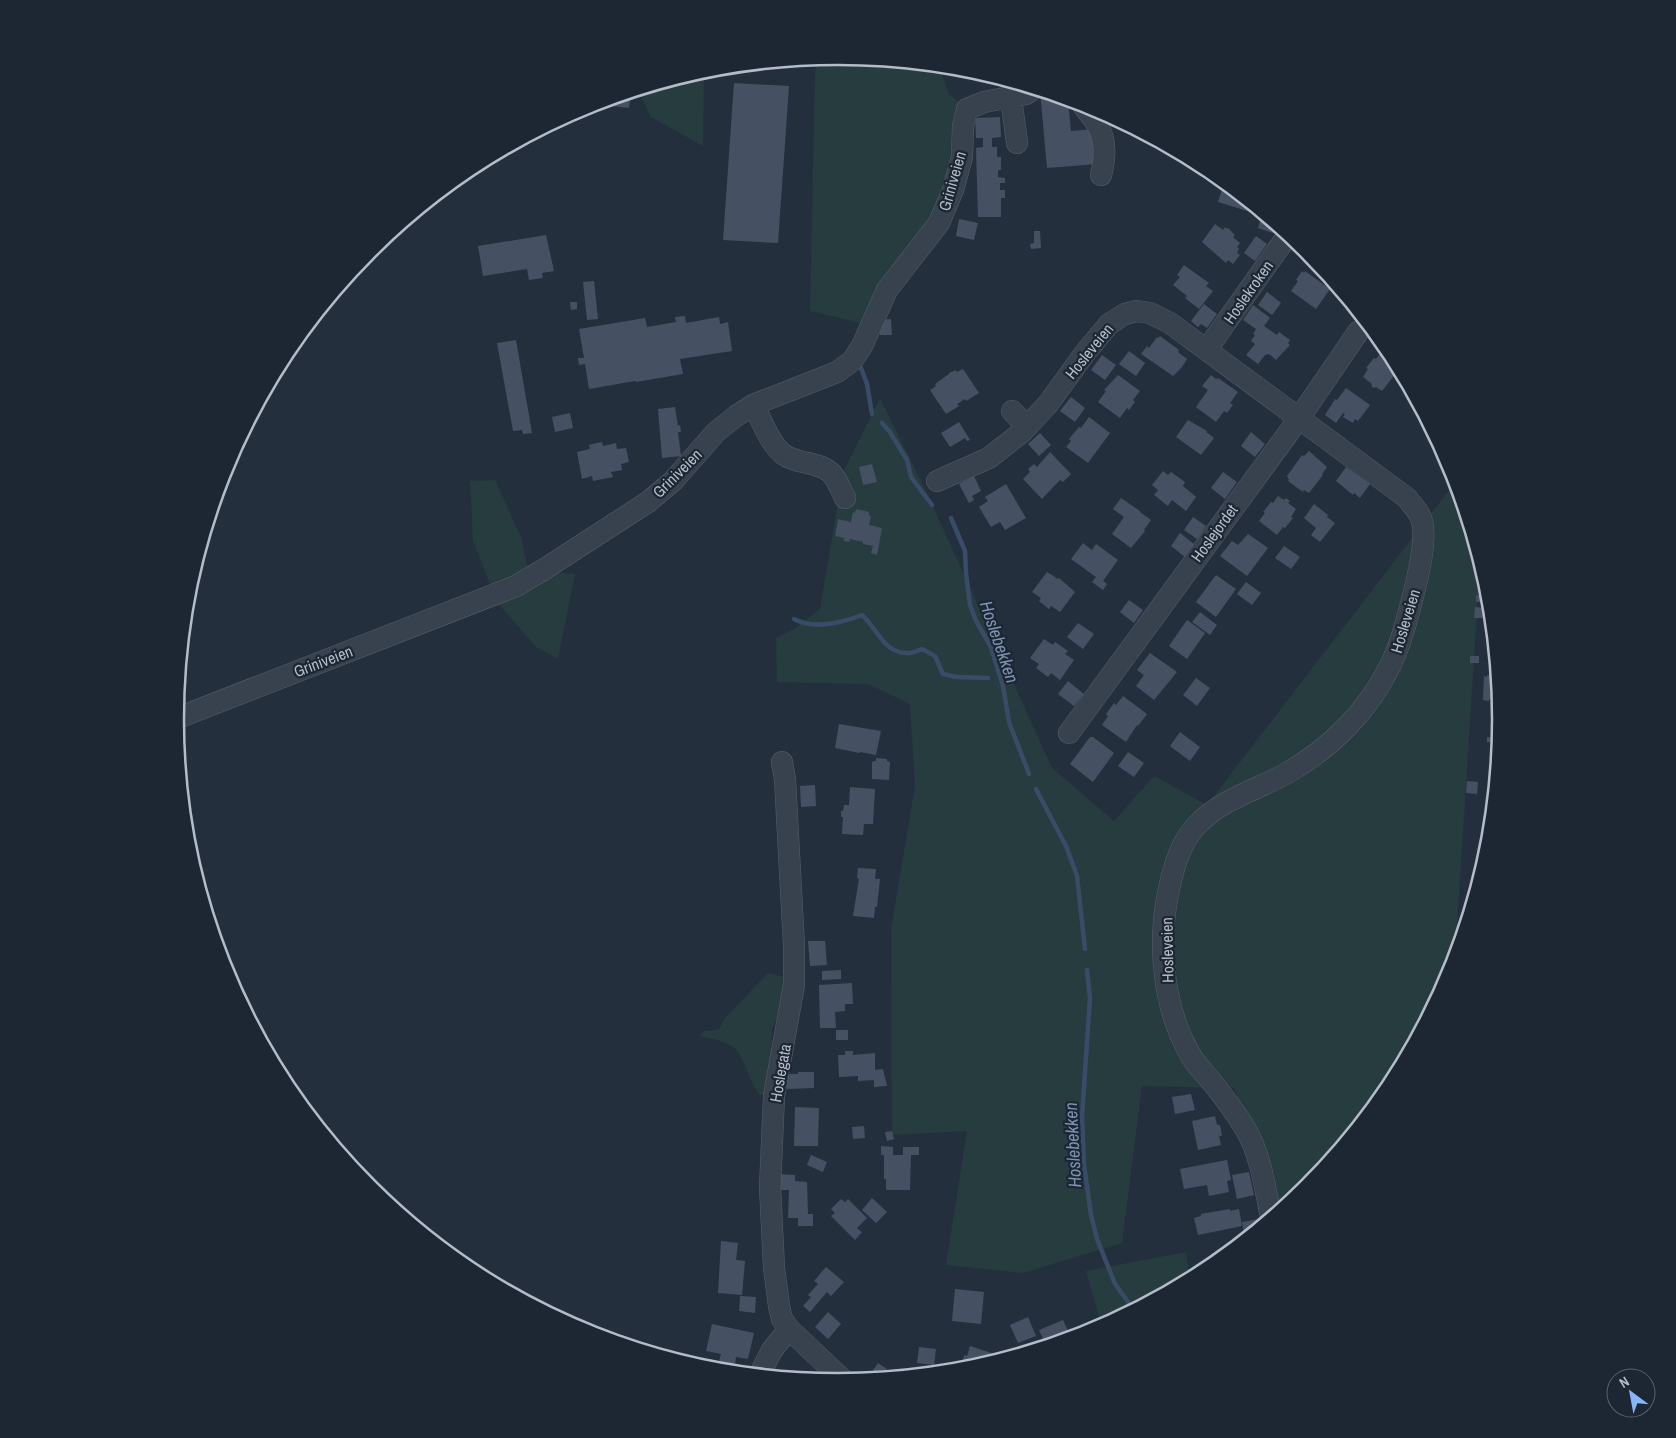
<svg xmlns="http://www.w3.org/2000/svg" width="1676" height="1438" font-family="'Archivo Narrow',sans-serif">
<style>
.green{fill:#263c3f}
.lines{fill:none;stroke-linecap:round;stroke-linejoin:round}
.stream{stroke:#394c67;stroke-width:4.5}
.building{fill:#455162}
.minor-casing{stroke:#565f6c;stroke-width:22}
.minor{stroke:#38414e;stroke-width:21}
.labels{text-anchor:middle;stroke-width:4.5;stroke-linejoin:round;paint-order:stroke}
.street-label{font-size:16px;fill:#b4bcc9;stroke:#1d2633}
.water-label{font-size:18px;font-style:italic;fill:#7c92b1;stroke:#1d2633}
.rim{fill:none;stroke:#b4bcc9;stroke-width:2.5}
</style>
<rect width="100%" height="100%" fill="#242f3e"/>
<!-- green -->
<path class="green" d="M 838,56 L 939,66 L 949,94 L 967,109 L 953,190 L 870,325 L 810,311 L 815,74 L 817,58 Z
M 704,70 L 703,146 L 651,117 L 638,90 Z
M 880,398 L 926,491 L 1052,768 L 1114,821 L 1154,776 L 1207,805 L 1453,485 L 1451,469 L 1480,564 L 1455,958 L 1450,973 L 1389,1087 L 1306,1188 L 1280,1210 L 1234,1088 L 1142,1086 L 1122,1243 L 1023,1273 L 946,1265 L 967,1131 L 892,1135 L 891,929 L 915,786 L 910,704 L 868,684 L 777,682 L 776,638 L 794,629 L 820,609 L 843,472 Z
M 495,480 L 521,537 L 528,569 L 575,574 L 558,659 L 536,647 L 497,602 L 473,541 L 470,481 Z
M 768,973 L 784,977 L 783,1005 L 772,1029 L 772,1077 L 769,1093 L 760,1095 C 749,1082 747,1066 738,1052 C 732,1043 712,1038 702,1037 L 700,1035 L 704,1031 L 716,1030 L 719,1029 L 724,1019 Z
M 1186,1252 L 1190,1279 L 1102,1326 L 1086,1271 Z"/>
<g class="lines">
<!-- stream -->
<path class="stream" d="M 861,368 L 867,384 L 872,414
M 882,423 L 890,432 L 907,460 L 911,477 L 932,505
M 951,518 L 965,551 L 966,573 L 970,605 L 976,621 L 990,645 L 996,663 L 1003,686 L 1009,722 L 1029,774
M 794,619 C 815,630 841,623 862,615 C 877,628 883,652 906,653 C 911,654 917,651 922,649 L 935,656 L 943,674 L 957,677 L 988,678
M 1036,789 L 1066,846 L 1077,876 L 1085,949
M 1087,970 L 1090,998 L 1082,1117 L 1084,1164 L 1091,1215 L 1097,1239 L 1115,1284 L 1133,1309"/>
</g>
<!-- building -->
<path class="building" d="M 734,83 L 789,86 L 778,243 L 723,240 Z
M 1040,91 L 1068,100 L 1071,131 L 1095,129 L 1098,164 L 1047,168 Z
M 631,93 L 629,108 L 611,106 L 613,98 Z
M 1000,117 L 1001,137 L 992,138 L 992,147 L 997,147 L 997,157 L 1001,157 L 1001,170 L 998,170 L 998,177 L 1005,178 L 1005,183 L 1000,183 L 1000,190 L 1005,190 L 1005,198 L 1001,198 L 1001,217 L 978,217 L 976,148 L 983,147 L 983,138 L 976,138 L 975,118 Z
M 1224,183 L 1258,211 L 1257,214 L 1218,202 Z
M 1262,214 L 1276,225 L 1273,233 L 1258,228 Z
M 959,219 L 978,223 L 974,240 L 956,236 Z
M 1215,224 L 1223,230 L 1225,227 L 1227,229 L 1228,228 L 1235,235 L 1233,237 L 1240,243 L 1237,247 L 1239,249 L 1237,253 L 1240,255 L 1233,264 L 1228,260 L 1226,263 L 1202,242 Z
M 1034,231 L 1040,231 L 1041,248 L 1031,249 L 1030,244 L 1034,243 Z
M 546,235 L 554,271 L 542,273 L 543,278 L 529,280 L 527,269 L 483,276 L 478,246 Z
M 1256,236 L 1267,244 L 1255,261 L 1244,253 Z
M 1298,244 L 1311,255 L 1307,260 L 1294,250 Z
M 1184,265 L 1209,283 L 1206,286 L 1213,291 L 1199,309 L 1185,298 L 1187,296 L 1173,285 L 1180,277 L 1177,275 Z
M 1302,271 L 1304,273 L 1305,271 L 1330,289 L 1316,309 L 1291,291 L 1298,281 L 1296,280 Z
M 594,281 L 598,319 L 587,320 L 583,282 Z
M 1267,292 L 1281,303 L 1272,315 L 1258,305 Z
M 570,302 L 577,302 L 577,309 L 571,310 Z
M 1204,304 L 1217,314 L 1207,328 L 1201,324 L 1198,327 L 1191,321 Z
M 1253,305 L 1270,318 L 1264,326 L 1277,335 L 1279,332 L 1290,340 L 1288,343 L 1290,345 L 1276,360 L 1269,354 L 1265,355 L 1258,364 L 1246,355 L 1255,344 L 1251,341 L 1255,335 L 1253,334 L 1256,329 L 1243,320 Z
M 685,316 L 686,323 L 719,317 L 720,324 L 728,322 L 732,351 L 680,359 L 683,374 L 636,382 L 635,381 L 589,389 L 585,364 L 579,365 L 578,358 L 584,358 L 579,329 L 645,318 L 647,327 L 676,322 L 675,317 Z
M 891,319 L 892,335 L 880,335 L 879,320 Z
M 1160,336 L 1179,350 L 1178,352 L 1187,359 L 1182,367 L 1173,376 L 1141,354 L 1147,346 L 1149,348 L 1157,337 L 1158,338 Z
M 516,340 L 532,433 L 523,434 L 522,430 L 513,431 L 497,343 Z
M 1129,351 L 1145,363 L 1136,376 L 1119,364 Z
M 1382,351 L 1394,361 L 1399,369 L 1382,391 L 1376,387 L 1374,388 L 1371,386 L 1372,384 L 1363,377 L 1368,369 L 1366,368 L 1374,358 L 1376,359 Z
M 1102,355 L 1116,365 L 1105,380 L 1091,370 Z
M 963,369 L 979,393 L 966,401 L 965,399 L 957,404 L 959,406 L 946,414 L 930,390 L 936,386 L 935,384 L 949,374 L 949,373 L 956,370 L 957,372 Z
M 1118,375 L 1140,391 L 1133,400 L 1135,402 L 1129,410 L 1127,408 L 1120,418 L 1098,402 L 1106,391 L 1104,390 Z
M 1211,375 L 1216,379 L 1218,378 L 1238,392 L 1230,403 L 1233,405 L 1227,413 L 1224,411 L 1216,422 L 1196,407 L 1208,390 L 1202,386 Z
M 1346,388 L 1370,405 L 1358,421 L 1355,419 L 1353,423 L 1343,417 L 1345,414 L 1343,413 L 1336,423 L 1325,415 L 1335,399 L 1337,400 Z
M 1071,397 L 1085,408 L 1075,422 L 1060,411 Z
M 675,407 L 678,426 L 680,425 L 681,432 L 678,432 L 681,456 L 662,458 L 658,409 Z
M 570,413 L 573,428 L 555,432 L 552,417 Z
M 1089,417 L 1110,433 L 1088,463 L 1066,447 L 1071,441 L 1069,439 L 1079,427 L 1081,428 Z
M 1188,420 L 1207,431 L 1206,432 L 1214,438 L 1201,455 L 1176,437 Z
M 959,422 L 970,440 L 967,441 L 965,438 L 950,447 L 941,433 Z
M 1251,432 L 1265,444 L 1255,457 L 1241,446 Z
M 1040,433 L 1051,445 L 1039,456 L 1028,444 Z
M 602,442 L 603,446 L 616,443 L 617,449 L 626,448 L 629,462 L 621,464 L 622,470 L 611,472 L 613,477 L 593,481 L 592,476 L 582,479 L 577,452 L 590,449 L 589,445 Z
M 1309,451 L 1327,467 L 1322,474 L 1323,475 L 1309,493 L 1304,490 L 1303,492 L 1288,481 L 1289,480 L 1287,476 L 1302,455 L 1304,456 Z
M 1050,452 L 1071,474 L 1063,482 L 1060,480 L 1042,499 L 1023,479 L 1030,472 L 1028,469 L 1034,464 L 1037,467 Z
M 872,464 L 877,482 L 863,485 L 859,467 Z
M 1346,467 L 1370,484 L 1360,498 L 1354,493 L 1353,495 L 1336,481 Z
M 1163,471 L 1168,475 L 1171,472 L 1185,482 L 1183,486 L 1196,497 L 1186,511 L 1172,500 L 1168,506 L 1154,495 L 1158,490 L 1152,485 Z
M 1223,472 L 1237,482 L 1225,499 L 1211,488 Z
M 974,476 L 981,491 L 972,496 L 974,500 L 969,503 L 959,484 Z
M 1006,484 L 1026,518 L 1005,530 L 1000,522 L 991,527 L 979,507 L 988,501 L 985,497 Z
M 1278,496 L 1284,500 L 1286,498 L 1290,501 L 1288,503 L 1296,509 L 1291,517 L 1293,518 L 1285,528 L 1283,527 L 1277,535 L 1259,521 L 1265,513 L 1263,512 L 1271,502 L 1273,503 Z
M 1121,498 L 1140,511 L 1140,512 L 1151,520 L 1144,530 L 1145,531 L 1131,548 L 1112,534 L 1124,517 L 1113,509 Z
M 1314,504 L 1328,515 L 1327,517 L 1335,523 L 1320,542 L 1311,535 L 1316,528 L 1304,518 Z
M 856,509 L 869,512 L 869,515 L 871,516 L 869,525 L 882,528 L 877,555 L 871,553 L 873,546 L 863,544 L 863,542 L 850,539 L 849,542 L 844,541 L 844,538 L 835,536 L 838,519 L 851,522 L 853,512 L 855,513 Z
M 1193,517 L 1206,526 L 1197,539 L 1184,530 Z
M 1180,533 L 1194,544 L 1185,557 L 1171,546 Z
M 1248,534 L 1268,548 L 1247,576 L 1220,556 L 1232,541 L 1238,545 Z
M 1083,543 L 1092,550 L 1096,544 L 1118,560 L 1103,581 L 1107,584 L 1103,590 L 1092,582 L 1096,577 L 1071,559 Z
M 1284,546 L 1300,557 L 1291,569 L 1275,558 Z
M 1047,572 L 1058,579 L 1059,578 L 1075,592 L 1060,612 L 1051,606 L 1049,609 L 1039,601 L 1041,598 L 1032,592 Z
M 1216,575 L 1236,589 L 1216,617 L 1196,602 Z
M 1246,582 L 1261,593 L 1252,605 L 1237,594 Z
M 1476,595 L 1485,596 L 1484,602 L 1476,602 Z
M 1129,600 L 1143,610 L 1134,623 L 1120,612 Z
M 1475,607 L 1484,608 L 1483,618 L 1474,618 Z
M 1200,612 L 1217,625 L 1210,635 L 1192,622 Z
M 1187,620 L 1205,633 L 1187,659 L 1169,646 Z
M 1078,623 L 1094,634 L 1083,649 L 1067,637 Z
M 1044,639 L 1053,645 L 1055,642 L 1068,651 L 1065,654 L 1074,660 L 1060,680 L 1051,673 L 1048,677 L 1036,668 L 1039,664 L 1030,658 Z
M 1150,653 L 1177,672 L 1154,700 L 1136,686 L 1144,675 L 1137,670 Z
M 1470,656 L 1479,656 L 1479,663 L 1470,663 Z
M 1487,675 L 1495,676 L 1497,678 L 1499,699 L 1489,699 L 1489,701 L 1483,700 L 1484,676 L 1487,677 Z
M 1196,678 L 1210,688 L 1197,706 L 1183,695 Z
M 1068,681 L 1084,694 L 1074,706 L 1058,694 Z
M 1123,696 L 1147,714 L 1138,726 L 1137,725 L 1126,742 L 1102,725 L 1108,716 L 1106,714 L 1114,703 L 1116,705 Z
M 839,724 L 881,731 L 876,755 L 860,752 L 859,753 L 835,748 Z
M 1180,732 L 1200,747 L 1190,761 L 1170,746 Z
M 1496,735 L 1499,736 L 1498,743 L 1487,742 L 1487,737 L 1496,738 Z
M 1090,737 L 1093,737 L 1114,753 L 1093,782 L 1070,764 Z
M 1495,744 L 1498,744 L 1497,761 L 1494,761 Z
M 1128,752 L 1144,763 L 1134,777 L 1118,766 Z
M 876,758 L 887,759 L 887,761 L 890,762 L 889,780 L 872,779 L 872,763 L 873,761 L 876,761 Z
M 1467,781 L 1478,782 L 1477,794 L 1466,793 Z
M 815,785 L 816,806 L 801,807 L 800,786 Z
M 1488,786 L 1494,787 L 1490,824 L 1484,823 Z
M 850,787 L 875,789 L 873,824 L 864,824 L 863,835 L 842,834 L 843,817 L 841,817 L 841,811 L 843,811 L 844,805 L 849,805 Z
M 1477,857 L 1485,858 L 1478,883 L 1474,882 Z
M 858,868 L 876,869 L 875,879 L 880,879 L 877,907 L 875,907 L 874,918 L 853,916 L 859,879 L 857,878 Z
M 808,941 L 825,941 L 827,965 L 810,966 Z
M 841,970 L 841,979 L 822,980 L 822,971 Z
M 852,983 L 853,1004 L 845,1004 L 845,1011 L 835,1012 L 836,1028 L 820,1028 L 819,985 Z
M 836,1030 L 848,1030 L 848,1040 L 836,1040 Z
M 845,1051 L 853,1051 L 853,1055 L 875,1053 L 875,1070 L 883,1069 L 887,1086 L 874,1087 L 874,1080 L 858,1081 L 858,1076 L 839,1077 L 838,1055 L 845,1055 Z
M 798,1072 L 814,1072 L 814,1088 L 787,1089 L 787,1074 L 798,1074 Z
M 1191,1094 L 1195,1110 L 1175,1114 L 1172,1097 Z
M 795,1107 L 819,1108 L 818,1146 L 794,1146 Z
M 1215,1116 L 1217,1125 L 1220,1125 L 1222,1136 L 1219,1136 L 1221,1145 L 1198,1150 L 1192,1121 Z
M 864,1126 L 865,1138 L 853,1139 L 852,1127 Z
M 892,1131 L 894,1139 L 887,1141 L 885,1132 Z
M 881,1146 L 893,1147 L 893,1155 L 903,1155 L 903,1147 L 919,1147 L 919,1155 L 911,1155 L 910,1190 L 886,1190 L 886,1179 L 884,1179 L 884,1155 L 881,1155 Z
M 811,1155 L 827,1162 L 823,1172 L 807,1165 Z
M 1227,1160 L 1231,1180 L 1227,1181 L 1229,1192 L 1209,1196 L 1207,1185 L 1184,1189 L 1180,1169 Z
M 1249,1172 L 1254,1195 L 1237,1199 L 1232,1175 Z
M 778,1174 L 795,1175 L 795,1181 L 807,1182 L 808,1214 L 813,1214 L 813,1226 L 798,1226 L 798,1218 L 788,1218 L 789,1190 L 778,1190 Z
M 872,1198 L 887,1212 L 876,1223 L 862,1210 Z
M 841,1199 L 845,1202 L 848,1199 L 867,1218 L 857,1228 L 862,1232 L 855,1240 L 831,1216 L 835,1213 L 831,1209 Z
M 1230,1209 L 1230,1211 L 1239,1209 L 1242,1226 L 1198,1235 L 1194,1218 L 1201,1216 L 1201,1214 Z
M 1260,1219 L 1261,1225 L 1245,1238 L 1242,1222 Z
M 721,1241 L 738,1243 L 736,1260 L 745,1261 L 742,1295 L 718,1293 Z
M 1223,1257 L 1206,1270 L 1205,1271 L 1203,1261 Z
M 826,1267 L 844,1282 L 831,1296 L 827,1292 L 810,1312 L 803,1306 L 811,1297 L 808,1295 L 818,1284 L 814,1281 Z
M 955,1289 L 984,1292 L 981,1324 L 952,1321 Z
M 740,1296 L 756,1297 L 755,1313 L 739,1311 Z
M 828,1312 L 841,1324 L 828,1339 L 815,1327 Z
M 1028,1317 L 1036,1336 L 1018,1343 L 1010,1325 Z
M 1063,1320 L 1071,1338 L 1046,1345 L 1039,1330 Z
M 712,1324 L 754,1333 L 748,1359 L 736,1357 L 735,1364 L 738,1365 L 736,1372 L 708,1369 L 710,1359 L 719,1361 L 721,1354 L 706,1351 Z
M 970,1346 L 1000,1356 L 999,1359 L 967,1369 L 959,1370 L 961,1361 L 963,1361 L 964,1355 L 967,1356 Z
M 919,1347 L 936,1349 L 934,1365 L 917,1363 Z
M 878,1363 L 887,1369 L 881,1378 L 872,1378 L 869,1376 Z"/>
<g class="lines">
<defs>
<path id="minor" d="M 1011,98 L 1017,143
M 1082,104 C 1087,112 1094,118 1098,126 C 1107,142 1105,159 1101,175
M 1207,349 L 1288,235
M 753,405 C 762,420 769,443 783,454 C 797,465 820,461 832,474 C 838,481 841,490 845,498
M 1012,411 L 1027,427
M 937,481 L 989,458 L 1021,433 L 1048,404 L 1085,353 L 1109,324 L 1125,314 L 1137,311 L 1150,313 L 1170,323 L 1407,498 C 1411,504 1417,509 1420,516 C 1429,534 1418,576 1413,596 C 1407,619 1401,644 1390,666 C 1368,711 1331,748 1287,773 C 1259,789 1225,798 1201,821 C 1180,839 1172,872 1167,899 C 1158,949 1164,1009 1190,1054 C 1195,1064 1204,1072 1211,1081 C 1223,1096 1236,1113 1246,1130 C 1261,1156 1265,1188 1271,1217
M 175,719 L 516,586 L 543,570 L 648,502 L 673,481 L 716,432 L 736,416 L 753,405 L 837,372 L 852,361 L 862,346 L 887,290 L 939,223 L 953,190 L 962,157 L 963,126 L 967,109 L 984,102 L 1026,94 L 1033,89
M 1069,733 L 1300,417 L 1358,332
M 789,1329 L 844,1381
M 760,1374 L 772,1350 L 789,1329 L 782,1319 L 779,1306 L 774,1268 L 770,1187 L 774,1096 L 794,985 L 794,946 L 785,779 L 782,762"/>
</defs>
<!-- minor casing -->
<use href="#minor" class="minor-casing"/>
<!-- minor -->
<use href="#minor" class="minor"/>
</g>
<g class="labels">
<!-- street labels -->
<g class="street-label">
<text transform="translate(952 181) rotate(-74)" y="6">Griniveien</text>
<text transform="translate(1248 292) rotate(-55)" y="6">Hoslekroken</text>
<text transform="translate(1089 351) rotate(-51)" y="6">Hosleveien</text>
<text transform="translate(677 473) rotate(-45)" y="6">Griniveien</text>
<text transform="translate(1214 533) rotate(-54)" y="6">Hoslejordet</text>
<text transform="translate(1405 621) rotate(-73)" y="6">Hosleveien</text>
<text transform="translate(323 661) rotate(-21)" y="6">Griniveien</text>
<text transform="translate(1167 950) rotate(-91)" y="6">Hosleveien</text>
<text transform="translate(780 1073) rotate(-80)" y="6">Hoslegata</text>
</g>
<!-- water labels -->
<g class="water-label">
<text transform="translate(999 642) rotate(71)" y="6">Hoslebekken</text>
<text transform="translate(1073 1145) rotate(-93)" y="6">Hoslebekken</text>
</g>
</g>
<!-- crop -->
<path d="M0 0H1676V1438H0ZM184 719a654 654 0 1 1 1308 0a654 654 0 1 1-1308 0Z" fill="#1d2633" fill-rule="evenodd"/>
<path class="rim" d="M184 719a654 654 0 1 1 1308 0a654 654 0 1 1-1308 0Z"/>
<!-- north arrow -->
<g transform="translate(1631 1393) rotate(328)"><circle r="24" fill="#1d2633" stroke="#59626f"/>
<path d="M0-4L9 19L0 12L-9 19Z" fill="#8ab4f8"/>
<text y="-8" font-size="14" font-weight="bold" text-anchor="middle" fill="#b4bcc9">N</text>
</g>
</svg>
